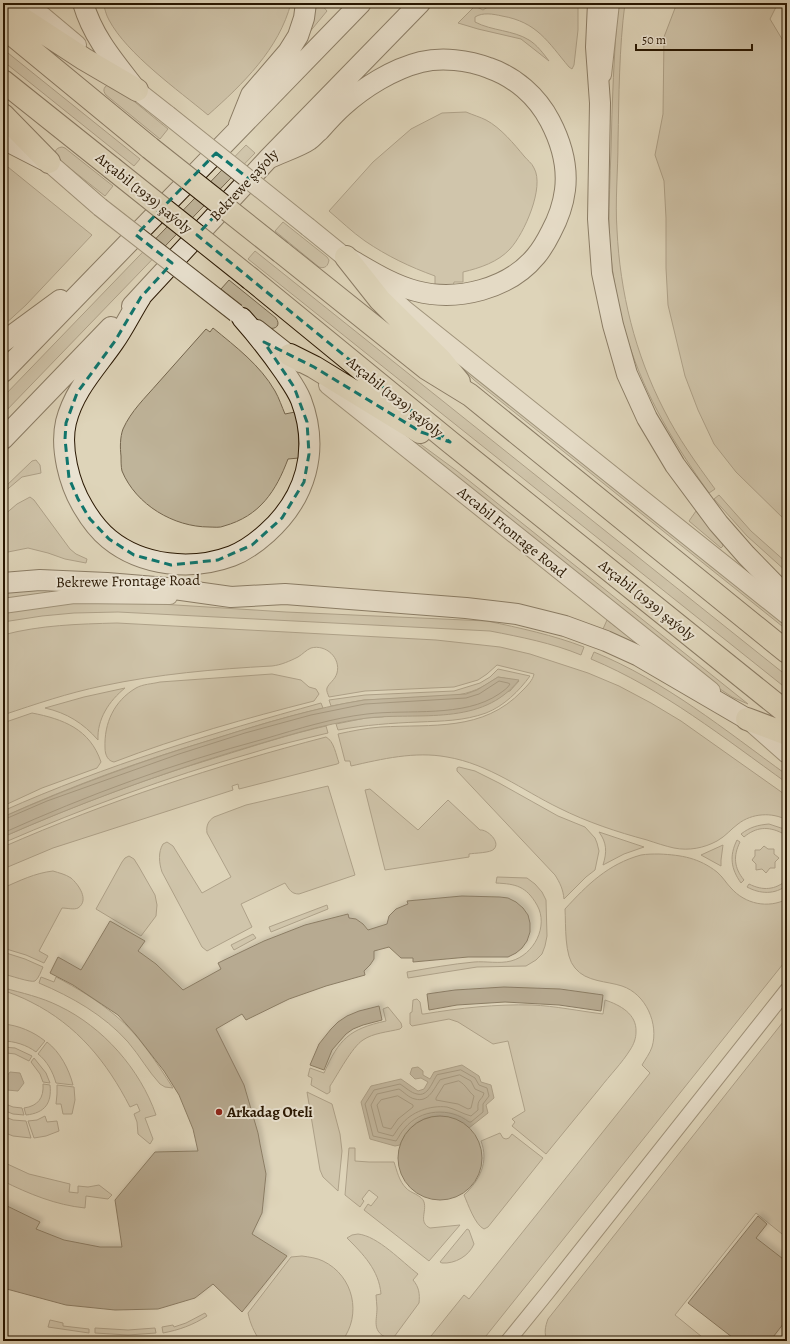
<svg xmlns="http://www.w3.org/2000/svg" width="790" height="1344" font-family="Alegreya,serif">
<style>
.green{fill:#bfb49a;stroke:#74654d}
.water{fill:#a0937a;stroke:#706149}
.lines{fill:none;stroke-linecap:round;stroke-linejoin:round}
.shore{stroke:#64543d;stroke-width:1}
.building{fill:#877960;stroke:#281600;filter:url(#shadow)}
.minor-casing{stroke:#56462e;stroke-width:16}
.tertiary-casing{stroke:#56462e;stroke-width:20}
.secondary-casing{stroke:#281600;stroke-width:22}
.primary-casing{stroke:#281600;stroke-width:24}
.minor{stroke:#eae3d2;stroke-width:14}
.tertiary{stroke:#eae3d2;stroke-width:18}
.secondary{stroke:#eae3d2;stroke-width:20}
.primary{stroke:#ded4b9;stroke-width:22}
.tertiary-bridge-casing{stroke:#56462e;stroke-width:20;stroke-linecap:butt}
.primary-bridge-casing{stroke:#281600;stroke-width:24;stroke-linecap:butt}
.tertiary-bridge{stroke:#eae3d2;stroke-width:18}
.primary-bridge{stroke:#ded4b9;stroke-width:22}
.marked{fill:none;stroke:#0f766e;stroke-width:3;stroke-dasharray:8 5;stroke-linejoin:round}
.poi-dot{fill:#8f2418;stroke:#eae3d2;stroke-width:1.5}
.labels{text-anchor:middle;stroke-width:4;stroke-linejoin:round;paint-order:stroke}
.street-label{font-size:15px;fill:#281600;stroke:#eae3d2}
.poi-label{font-size:15px;font-weight:bold;fill:#281600;stroke:#eae3d2;text-anchor:start}
</style>
<defs>
<filter id="shadow"><feDropShadow dx="3.5" dy="-3.5" stdDeviation="2" flood-color="#0004"/></filter>
</defs>
<rect width="100%" height="100%" fill="#ded4b9"/>
<filter id="stains"><feTurbulence type="fractalNoise" baseFrequency=".005" numOctaves="4"/><feColorMatrix values="0 0 0 0 .2 0 0 0 0 .09 0 0 0 0 .02 0 0 0 .5 -.17"/></filter>
<radialGradient id="worn" r=".72"><stop offset=".6" stop-color="#630" stop-opacity="0"/><stop offset="1" stop-color="#630" stop-opacity=".3"/></radialGradient>
<!-- green -->
<path class="green" d="M 103,3 L 291,3 C 279,49 243,84 208,115 C 178,90 127,54 109,20 C 106,15 105,9 103,3 Z
M 313,3 L 320,3 L 327,11 L 308,34 Z
M 494,3 L 578,3 L 578,30 L 574,65 L 572,69 L 569,67 C 548,42 537,22 502,16 C 493,14 483,12 475,17 L 475,22 C 492,31 513,30 529,40 C 537,45 543,53 549,61 L 521,39 L 478,29 L 458,23 L 475,6 L 483,10 Z
M 618,3 L 625,3 C 619,49 619,95 618,142 C 618,171 615,201 617,230 C 620,292 635,354 664,410 C 678,438 696,463 715,489 L 709,493 C 675,445 646,398 628,341 C 617,305 610,265 609,227 C 609,202 610,177 611,151 C 612,102 614,53 618,3 Z
M 677,3 L 778,3 L 770,19 L 782,39 L 787,44 L 787,522 L 736,472 L 714,444 L 698,410 L 685,376 L 668,305 L 666,268 L 666,218 L 664,181 L 655,155 L 663,114 L 664,37 Z
M 3,49 L 140,159 L 134,166 L 3,61 Z
M 110,84 L 114,85 L 168,129 L 160,139 L 106,95 C 102,90 104,86 110,84 Z
M 466,112 C 473,115 480,117 486,120 C 501,128 514,144 524,156 C 527,160 532,163 534,168 C 545,187 524,234 510,249 C 498,262 480,268 463,272 L 463,282 L 454,282 L 453,287 L 435,287 L 435,276 C 410,267 387,256 365,241 C 352,232 341,221 329,211 L 373,162 L 411,129 L 442,113 Z
M 246,145 L 255,153 L 3,414 L 3,397 Z
M 62,147 L 65,148 L 113,186 L 105,196 L 57,158 C 54,152 55,148 62,147 Z
M 3,163 L 92,235 L 26,305 L 3,326 Z
M 283,222 L 327,257 L 329,260 C 328,266 325,269 319,267 L 275,231 Z
M 255,251 L 787,676 L 787,689 L 248,259 Z
M 229,280 L 276,318 C 281,325 276,330 268,328 L 221,289 Z
M 213,328 C 236,347 260,365 275,391 C 279,398 282,407 285,414 L 295,412 L 298,422 L 299,458 L 288,459 C 276,491 260,516 224,526 C 220,528 214,527 209,527 C 174,527 136,505 122,471 C 121,467 121,461 121,456 C 120,448 120,437 123,429 C 131,411 145,398 158,383 C 174,365 190,347 206,329 L 210,332 Z
M 454,360 L 787,621 L 787,630 L 474,380 Z
M 385,418 L 457,471 L 748,704 L 732,697 L 720,689 L 384,420 Z
M 36,460 L 40,465 L 41,473 L 22,477 L 3,493 L 3,489 L 32,461 Z
M 719,495 L 751,531 L 787,563 L 787,572 L 747,536 L 714,499 Z
M 30,497 L 34,500 L 70,549 L 76,554 L 87,559 L 86,563 L 65,559 L 48,553 L 28,548 L 3,553 L 3,516 L 17,504 Z
M 696,511 L 722,543 L 723,546 L 721,548 L 689,521 Z
M 3,588 L 49,589 L 50,591 L 48,593 L 42,594 L 3,600 Z
M 72,602 L 160,604 L 286,612 L 487,621 C 520,628 553,635 584,647 L 581,655 C 552,643 521,637 490,631 L 118,612 L 74,613 L 42,616 L 3,622 L 3,612 Z
M 607,620 L 633,640 L 633,642 L 603,629 Z
M 117,623 L 436,640 L 500,647 L 530,654 L 588,673 L 619,686 L 651,703 L 681,721 L 787,796 L 787,820 C 772,812 752,813 738,824 C 731,829 726,836 717,841 C 704,848 689,851 674,848 C 665,846 656,843 647,840 C 617,832 587,822 559,808 C 522,790 489,764 447,757 C 415,751 382,759 351,766 L 350,761 L 345,761 L 338,734 C 352,731 366,728 381,727 C 432,724 483,732 522,691 C 527,686 533,680 534,674 L 497,665 L 487,674 L 478,680 L 454,687 L 365,691 L 329,697 C 328,694 326,691 327,688 C 329,683 335,680 337,673 C 341,658 326,644 311,648 C 306,650 303,654 298,657 C 290,661 281,665 272,666 C 215,669 158,674 102,686 C 68,693 36,704 3,715 L 3,635 C 40,625 79,624 117,623 Z
M 594,652 C 665,681 725,730 787,775 L 787,783 C 724,738 663,689 591,659 Z
M 498,669 L 530,676 C 519,691 504,706 486,713 C 464,721 442,721 419,722 C 392,723 365,725 338,730 L 336,724 L 366,718 L 382,717 L 510,691 L 519,681 L 498,677 C 482,688 472,693 452,696 L 364,700 L 331,706 L 329,700 L 365,695 L 454,691 L 480,683 L 490,677 Z
M 272,674 L 301,680 L 309,687 L 316,689 L 319,694 L 314,701 C 247,718 179,737 114,762 C 108,761 105,755 105,748 C 104,723 114,701 136,688 C 143,684 152,684 160,682 Z
M 125,688 C 109,701 97,719 98,740 C 83,723 67,713 45,708 L 84,697 Z
M 321,703 L 323,708 C 285,717 248,728 211,740 C 140,761 71,786 3,817 L 3,811 C 106,765 213,733 321,703 Z
M 32,713 C 63,719 90,729 101,762 L 97,768 L 42,788 L 3,806 L 3,723 Z
M 326,726 L 328,733 C 303,739 277,745 252,753 C 167,777 84,808 3,843 L 3,837 C 73,806 145,779 218,757 C 254,746 290,734 326,726 Z
M 326,737 C 334,741 336,755 339,763 L 337,764 L 239,789 L 238,784 L 232,786 L 233,790 L 53,848 L 3,869 L 3,847 C 108,801 215,766 326,737 Z
M 459,767 L 475,771 L 499,783 L 558,816 L 585,827 L 595,838 L 597,843 L 599,851 L 595,870 L 586,877 L 564,899 C 563,889 560,883 555,875 L 457,771 L 457,768 Z
M 328,786 L 355,875 L 299,894 C 291,894 289,889 285,883 L 241,904 L 252,927 L 207,951 L 202,947 L 162,872 C 159,863 158,852 163,844 L 167,842 L 173,846 L 202,893 L 231,877 L 207,833 C 206,826 208,821 214,817 L 246,805 Z
M 370,789 L 418,830 L 448,800 L 480,830 C 487,829 501,842 494,849 C 491,853 474,853 469,854 L 469,857 L 385,870 L 365,790 Z
M 769,824 L 784,829 L 782,833 C 768,826 756,827 744,837 L 741,834 C 750,827 758,825 769,824 Z
M 599,832 L 644,847 L 624,854 L 603,865 C 607,852 607,843 599,832 Z
M 737,840 L 740,842 C 733,856 734,868 744,880 L 741,883 C 731,869 729,856 737,840 Z
M 723,845 L 721,860 L 721,866 L 701,855 Z
M 764,846 L 768,849 L 774,849 L 774,854 L 779,858 L 775,862 L 775,868 L 770,868 L 766,873 L 762,869 L 756,870 L 756,864 L 752,860 L 755,856 L 755,850 L 760,850 Z
M 659,854 C 682,855 699,858 717,872 C 723,877 726,883 731,888 C 745,904 768,909 787,899 L 787,959 L 482,1341 L 427,1341 L 464,1295 L 469,1299 L 650,1073 L 642,1065 C 645,1060 650,1053 652,1047 C 659,1024 646,994 622,986 C 607,981 586,982 575,968 C 564,956 566,925 565,909 C 587,885 608,864 641,855 C 647,854 653,854 659,854 Z
M 129,856 L 134,859 L 139,867 L 155,895 L 157,905 L 156,916 L 141,936 L 96,909 L 122,862 L 125,858 Z
M 53,871 C 59,873 65,874 71,878 C 78,884 90,900 78,908 C 74,910 67,908 62,908 L 39,951 L 48,956 L 44,963 L 26,955 L 3,948 L 3,888 C 19,881 35,873 53,871 Z
M 497,877 L 527,878 L 535,884 L 542,892 L 546,900 L 547,936 L 545,946 L 542,954 L 536,960 L 526,966 L 477,967 L 408,978 L 407,972 C 430,968 452,964 474,962 C 486,961 499,964 511,961 C 534,955 549,926 537,905 C 526,886 516,884 496,883 Z
M 787,880 L 787,885 C 775,895 760,894 747,887 L 749,884 C 763,891 775,890 787,880 Z
M 327,905 L 328,909 L 271,932 L 269,927 Z
M 253,934 L 256,938 L 234,950 L 231,945 Z
M 3,952 L 25,959 L 43,967 C 41,971 39,978 35,981 C 31,983 9,975 3,974 Z
M 41,977 L 54,982 L 56,977 C 77,988 97,1000 116,1016 C 139,1035 157,1063 173,1088 L 165,1087 L 160,1084 C 148,1071 140,1056 128,1042 C 104,1015 72,997 39,983 Z
M 4,988 C 22,993 41,997 59,1006 C 103,1027 140,1069 156,1115 L 145,1118 L 153,1139 L 150,1144 L 138,1134 L 137,1122 L 134,1114 L 140,1111 L 137,1104 L 130,1107 C 107,1062 77,1025 31,1002 C 22,997 12,994 3,990 Z
M 417,999 L 420,1002 L 422,1014 L 424,1014 C 460,1008 496,1004 532,1005 C 555,1006 579,1011 603,1014 L 605,1000 C 620,1005 637,1014 636,1032 C 636,1038 634,1044 630,1050 C 622,1063 610,1075 600,1088 C 582,1110 564,1132 546,1154 L 512,1126 L 515,1122 L 512,1119 L 525,1111 L 508,1041 L 493,1044 L 458,1022 L 449,1019 L 412,1026 L 410,1024 L 410,1013 L 412,1012 L 413,1000 Z
M 388,1007 L 401,1023 L 402,1027 L 400,1029 C 388,1032 373,1033 363,1040 C 352,1047 338,1074 330,1086 L 330,1092 L 327,1094 L 311,1085 L 312,1078 L 308,1076 L 310,1068 L 324,1073 C 339,1039 349,1029 386,1021 L 383,1009 Z
M 787,1017 L 787,1238 L 756,1213 L 675,1315 L 707,1341 L 681,1341 L 678,1339 L 677,1341 L 547,1341 C 544,1333 545,1327 548,1319 Z
M 3,1024 C 18,1025 34,1032 45,1041 L 36,1052 C 27,1045 14,1041 3,1041 Z
M 47,1042 C 60,1052 69,1069 73,1085 L 56,1083 C 53,1072 47,1061 38,1054 Z
M 4,1047 L 15,1048 L 32,1056 L 29,1061 L 15,1054 L 7,1053 Z
M 34,1058 L 46,1073 L 50,1083 L 43,1082 L 40,1074 L 31,1062 Z
M 43,1084 L 50,1085 C 52,1103 45,1113 26,1115 L 24,1108 C 38,1106 44,1098 43,1084 Z
M 57,1085 L 74,1087 L 75,1100 L 72,1114 L 63,1114 L 61,1104 L 56,1104 L 57,1094 Z
M 307,1092 L 332,1104 L 340,1134 L 342,1151 L 338,1191 L 323,1177 L 320,1170 Z
M 3,1103 L 13,1107 L 22,1108 L 24,1115 L 13,1114 L 3,1110 Z
M 3,1116 L 13,1120 L 26,1121 L 31,1138 L 13,1136 L 3,1132 Z
M 45,1116 L 47,1122 L 57,1121 L 59,1131 L 46,1136 L 34,1138 L 28,1121 L 37,1120 Z
M 500,1133 L 503,1138 L 506,1139 L 509,1138 L 512,1134 L 543,1158 L 488,1227 L 484,1229 C 475,1225 468,1204 464,1195 C 480,1180 489,1162 481,1141 Z
M 349,1148 L 355,1148 L 355,1161 L 369,1162 L 394,1162 C 397,1171 399,1181 406,1188 C 410,1193 422,1195 424,1202 C 427,1212 418,1222 430,1228 L 460,1225 L 429,1261 L 364,1210 L 368,1204 L 371,1206 L 378,1197 L 369,1190 L 362,1199 L 364,1201 L 360,1207 L 345,1195 Z
M 3,1162 L 29,1174 L 70,1184 L 69,1192 L 78,1193 L 78,1186 L 88,1187 L 99,1185 L 112,1195 L 108,1199 L 86,1196 L 85,1208 C 56,1205 29,1194 3,1181 Z
M 467,1229 L 469,1230 L 474,1244 C 469,1256 455,1264 442,1263 L 440,1262 Z
M 358,1234 C 378,1236 402,1262 418,1274 L 413,1280 C 419,1287 420,1294 419,1303 L 394,1337 C 391,1339 389,1339 385,1337 C 372,1330 377,1320 377,1308 C 377,1304 376,1299 376,1295 L 381,1294 C 379,1270 363,1254 347,1238 L 352,1235 Z
M 302,1256 C 309,1257 317,1258 323,1261 C 354,1276 362,1315 342,1341 L 260,1341 C 254,1332 250,1323 248,1313 L 291,1257 Z
M 205,1313 L 207,1316 C 193,1325 179,1330 163,1333 L 162,1327 L 173,1325 L 174,1327 L 186,1323 Z
M 50,1320 L 63,1323 L 63,1326 L 89,1329 L 89,1333 L 48,1327 Z
M 95,1328 L 128,1330 L 155,1328 L 156,1333 L 128,1335 L 95,1333 Z"/>
<!-- water -->
<path class="water" d="M 498,677 L 519,680 C 482,727 419,712 367,718 C 321,724 276,739 232,752 C 154,776 78,804 3,837 L 3,817 C 73,786 144,760 217,738 C 265,723 314,708 364,700 L 466,694 L 477,690 Z
M 462,1065 L 479,1076 L 481,1082 L 491,1085 L 494,1098 L 486,1105 L 488,1113 L 469,1128 C 445,1107 411,1115 400,1145 L 395,1146 L 370,1139 L 361,1102 L 371,1086 L 401,1079 L 418,1091 L 424,1089 L 428,1082 L 421,1078 L 415,1079 L 410,1074 L 412,1068 L 418,1067 L 423,1071 L 423,1075 L 430,1079 L 434,1072 Z
M 10,1072 L 20,1073 L 24,1083 L 18,1091 L 7,1090 L 4,1080 Z"/>
<g class="lines">
<!-- shore -->
<path class="shore" d="M 3,820 L 47,801 L 179,754 L 245,733 L 311,715 L 365,704 L 466,698 L 479,694 L 499,681 L 508,683 L 510,684 C 508,688 503,691 499,694 C 464,718 408,709 367,714 C 332,718 298,729 264,739 C 175,763 87,795 3,833
M 461,1070 L 475,1078 L 479,1085 L 487,1088 L 489,1096 L 483,1104 L 483,1112 L 471,1122 L 469,1122 C 450,1107 420,1109 405,1128 C 401,1132 399,1137 396,1141 L 373,1136 L 365,1104 L 374,1090 L 400,1084 C 405,1087 411,1093 417,1094 C 428,1097 432,1082 437,1075 Z
M 460,1075 L 471,1081 L 475,1089 L 484,1093 C 482,1101 477,1098 478,1110 L 471,1116 C 463,1114 455,1109 447,1107 C 430,1105 411,1112 401,1125 C 398,1128 396,1132 393,1136 L 378,1132 L 371,1105 L 377,1094 L 399,1089 C 404,1092 409,1098 415,1099 C 429,1103 434,1088 440,1080 Z
M 459,1081 C 466,1085 468,1091 474,1096 L 471,1108 L 468,1109 L 458,1104 L 436,1100 L 436,1098 L 444,1085 Z
M 398,1096 L 413,1105 L 413,1107 L 398,1119 L 391,1129 L 383,1127 L 377,1105 L 381,1100 Z"/>
</g>
<!-- building -->
<path class="building" d="M 462,896 L 500,897 L 508,898 L 516,902 L 523,908 L 528,915 L 530,923 L 530,932 L 527,941 L 522,948 L 516,953 L 508,957 L 468,957 L 413,962 L 413,958 L 401,958 L 389,947 L 374,951 L 374,959 L 370,965 L 364,971 L 365,975 L 326,986 L 289,999 L 246,1020 L 242,1014 L 216,1029 L 244,1085 L 258,1133 L 260,1144 L 266,1174 L 262,1213 L 252,1234 L 287,1256 L 242,1312 L 213,1284 L 195,1298 L 158,1309 L 115,1310 L 66,1305 L 3,1288 L 3,1204 L 40,1222 L 36,1229 L 64,1240 L 100,1247 L 122,1247 L 115,1200 L 155,1152 L 198,1151 L 193,1129 L 179,1095 L 164,1071 L 136,1035 L 118,1015 L 73,985 L 50,973 L 58,957 L 81,970 L 110,921 L 145,941 L 138,951 L 156,964 L 183,990 L 221,969 L 218,963 L 264,941 L 305,925 L 348,914 L 349,918 L 356,919 L 363,924 L 368,930 L 387,924 L 389,916 L 396,909 L 408,904 L 407,901 Z
M 504,987 L 560,989 L 603,995 L 601,1011 L 559,1005 L 505,1002 L 457,1005 L 429,1010 L 427,994 L 455,990 Z
M 379,1006 L 382,1020 L 363,1025 L 353,1029 L 346,1034 L 332,1050 L 324,1070 L 310,1065 L 319,1044 L 331,1029 L 338,1022 L 347,1016 L 359,1011 Z
M398 1158a42 42 0 1 1 84 0a42 42 0 1 1-84 0Z
M 758,1216 L 767,1224 L 756,1238 L 787,1262 L 787,1319 L 770,1341 L 737,1341 L 688,1303 Z"/>
<g class="lines">
<defs>
<path id="minor" d="M 604,75 L 612,3
M 3,606 L 74,596 L 170,597
M 508,1341 L 547,1293 L 787,990"/>
<path id="tertiary" d="M 27,3 L 77,45
M 126,82 L 168,115
M 38,153 L 100,207
M 308,227 L 356,266
M 390,296 L 405,310 L 787,615
M 257,329 L 300,363
M 328,385 L 711,691
M 753,724 L 787,754"/>
<path id="secondary" d="M 83,3 C 93,37 113,60 134,87
M 598,3 L 596,47 L 600,103 L 598,219 L 602,273 L 613,325 L 627,374 L 647,418 L 675,465 L 718,523 L 746,555 L 787,597
M 239,125 L 251,95 L 288,52 L 298,36 L 304,18 L 306,3
M 3,139 L 44,160
M 268,159 C 279,153 299,147 309,140 C 312,138 315,134 319,131 C 327,122 334,114 343,106 C 364,87 393,69 421,62 C 442,57 468,60 489,68 C 515,77 537,96 550,121 C 561,142 568,166 565,190 C 563,206 558,219 551,232 C 547,240 542,249 536,256 C 509,289 457,302 416,291 C 392,285 369,270 348,258
M 141,297 C 132,311 124,328 114,342 C 96,368 74,390 66,422 C 60,448 69,484 83,507 C 90,519 98,530 109,539 C 142,566 192,571 232,556 C 245,551 257,542 267,533 C 306,498 320,450 301,400 C 297,390 291,382 285,373 C 272,354 257,335 242,318
M 132,306 L 268,159 L 420,3
M 3,342 L 60,300
M 3,372 L 361,3
M 3,439 L 111,327
M 3,583 L 40,580 L 107,583 L 167,588 L 231,597 L 285,594 L 466,608 L 517,614 L 565,626 L 606,641 L 639,656 L 747,719"/>
<path id="primary" d="M 3,6 L 84,59 L 137,90
M 3,27 L 150,148
M 3,81 L 112,168
M 3,115 L 49,162
M 281,252 L 426,368 L 470,395 L 787,652
M 346,257 L 380,300 L 440,359 L 459,382
M 251,279 L 450,442 L 787,713
M 290,355 L 314,367 L 420,432
M 747,719 L 787,734"/>
</defs>
<!-- minor casing -->
<use href="#minor" class="minor-casing"/>
<!-- tertiary casing -->
<use href="#tertiary" class="tertiary-casing"/>
<!-- secondary casing -->
<use href="#secondary" class="secondary-casing"/>
<!-- primary casing -->
<use href="#primary" class="primary-casing"/>
<!-- minor -->
<use href="#minor" class="minor"/>
<!-- tertiary -->
<use href="#tertiary" class="tertiary"/>
<!-- secondary -->
<use href="#secondary" class="secondary"/>
<!-- primary -->
<use href="#primary" class="primary"/>
<defs>
<path id="tertiary-bridge" d="M 168,115 L 308,227
M 100,207 L 236,313"/>
<path id="primary-bridge" d="M 150,148 L 281,252
M 112,168 L 251,279"/>
</defs>
<!-- tertiary-bridge casing -->
<use href="#tertiary-bridge" class="tertiary-bridge-casing"/>
<!-- primary-bridge casing -->
<use href="#primary-bridge" class="primary-bridge-casing"/>
<!-- tertiary-bridge -->
<use href="#tertiary-bridge" class="tertiary-bridge"/>
<!-- primary-bridge -->
<use href="#primary-bridge" class="primary-bridge"/>
</g>
<!-- marked area -->
<path d="M0 0H790V1344H0ZM 216,153 L 249,179 L 197,235 L 450,442 L 421,432 L 314,367 L 264,342 L 294,387 L 307,422 L 309,454 L 304,482 L 282,518 L 252,545 L 218,560 L 171,565 L 134,555 L 109,539 L 90,519 L 78,499 L 69,478 L 65,439 L 66,423 L 77,393 L 115,341 L 141,297 L 172,263 L 136,235 Z" fill="#ded4b9" fill-opacity=".55" fill-rule="evenodd"/>
<path class="marked" d="M 216,153 L 249,179 L 197,235 L 450,442 L 421,432 L 314,367 L 264,342 L 294,387 L 307,422 L 309,454 L 304,482 L 282,518 L 252,545 L 218,560 L 171,565 L 134,555 L 109,539 L 90,519 L 78,499 L 69,478 L 65,439 L 66,423 L 77,393 L 115,341 L 141,297 L 172,263 L 136,235 Z"/>
<!-- markers -->
<circle class="poi-dot" cx="219" cy="1112" r="4"/>
<g class="labels">
<!-- street labels -->
<g class="street-label">
<text transform="translate(244 185) rotate(-47)" y="5">Bekrewe şaýoly</text>
<text transform="translate(144 193) rotate(39)" y="5">Arçabil (1939) şaýoly</text>
<text transform="translate(395 397) rotate(39)" y="5">Arçabil (1939) şaýoly</text>
<text transform="translate(512 532) rotate(39)" y="5">Arcabil Frontage Road</text>
<text transform="translate(128 581) rotate(-1)" y="5">Bekrewe Frontage Road</text>
<text transform="translate(647 600) rotate(39)" y="5">Arçabil (1939) şaýoly</text>
</g>
<!-- poi labels -->
<g class="poi-label">
<text x="227" y="1117">Arkadag Oteli</text>
</g>
</g>
<!-- margin -->
<rect width="790" height="1344" fill="none" stroke="#ded4b9" stroke-width="16"/>
<rect x="4" y="4" width="782" height="1336" fill="none" stroke="#281600" stroke-width="2"/>
<rect x="8" y="8" width="774" height="1328" fill="none" stroke="#281600"/>
<!-- scale -->
<path d="M636 44v6h116v-6" fill="none" stroke="#281600" stroke-width="2"/>
<text x="642" y="44" font-size="12" fill="#281600" stroke="#eae3d2" stroke-width="3" paint-order="stroke">50 m</text>
<rect width="100%" height="100%" filter="url(#stains)"/>
<rect width="100%" height="100%" fill="url(#worn)"/>
</svg>
